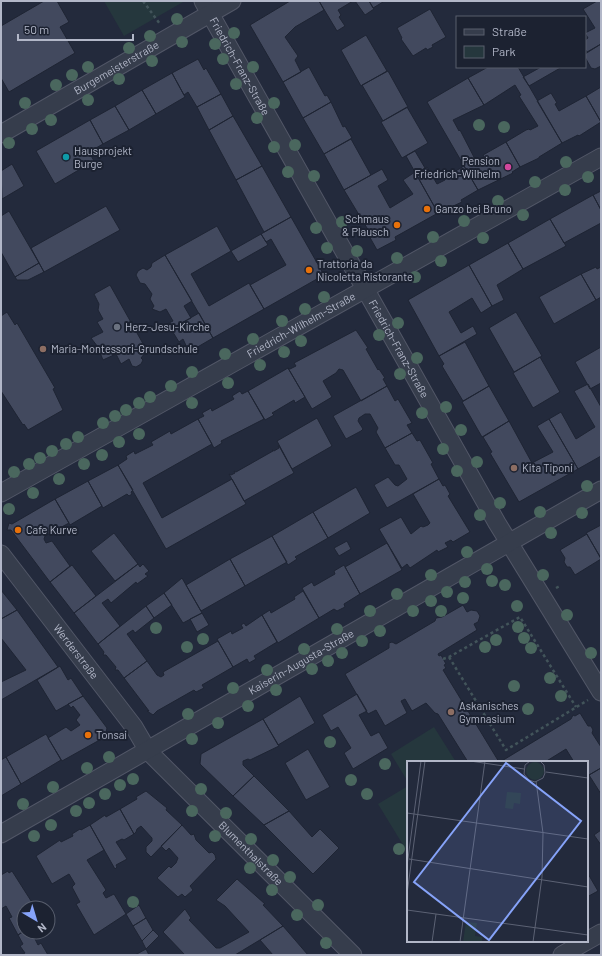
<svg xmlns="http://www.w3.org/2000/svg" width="602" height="956" font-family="Barlow,sans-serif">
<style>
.green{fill:#25373d}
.building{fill:#42495e;stroke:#1e2433}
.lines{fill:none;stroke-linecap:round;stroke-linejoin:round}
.minor-casing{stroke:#525767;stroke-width:19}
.path{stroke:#42545a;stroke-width:2.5;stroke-dasharray:3 3;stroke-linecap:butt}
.minor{stroke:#363d4c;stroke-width:17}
.tree{fill:#4a675e}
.culture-dot{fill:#0f9aa8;stroke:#1c2231;stroke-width:1.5}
.hotel-dot{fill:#d1479c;stroke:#1c2231;stroke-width:1.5}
.food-dot{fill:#e8710a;stroke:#1c2231;stroke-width:1.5}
.worship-dot{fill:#6b7280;stroke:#1c2231;stroke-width:1.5}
.education-dot{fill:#8d6e63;stroke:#1c2231;stroke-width:1.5}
.labels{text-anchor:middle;stroke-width:4;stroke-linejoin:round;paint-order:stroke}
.street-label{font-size:11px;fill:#b2b7c8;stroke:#1c2231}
.poi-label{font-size:11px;fill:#b2b7c8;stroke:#1c2231;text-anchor:start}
.inset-road{fill:none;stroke:#5c6274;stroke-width:1}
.view{fill:#86a3f9;fill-opacity:0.15;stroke:#86a3f9;stroke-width:2}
.inset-edge{fill:none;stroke:#b2b7c8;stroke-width:2}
</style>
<rect width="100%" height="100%" fill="#232a3c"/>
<!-- green -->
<path class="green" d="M 104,1 L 183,1 L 183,2 L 124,36 Z
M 434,727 L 456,762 L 408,762 L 408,782 L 391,754 Z
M 408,786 L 408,853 L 378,804 Z"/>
<!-- building -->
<path class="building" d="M 44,1 L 57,1 L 69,22 L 60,27 L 75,53 L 9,92 L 1,78 L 1,26 Z
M 290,1 L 319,1 L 324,10 L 295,27 L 285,37 L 298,56 L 295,60 L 301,72 L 283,82 L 250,25 Z
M 319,1 L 353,1 L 338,10 L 341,15 L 339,17 L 345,26 L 337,31 Z
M 355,1 L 369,1 L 374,9 L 365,15 Z
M 369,1 L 382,1 L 383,2 L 373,8 Z
M 597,1 L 601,1 L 601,44 L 587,52 L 585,49 L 585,40 L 588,38 L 585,33 L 595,28 L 583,9 Z
M 430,9 L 446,37 L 432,45 L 433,47 L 427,50 L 426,48 L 413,56 L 401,39 L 402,38 L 397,28 Z
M 366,35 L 387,71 L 361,86 L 341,50 Z
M 601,44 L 601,66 L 595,69 L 591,68 L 585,57 L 585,54 Z
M 198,59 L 204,70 L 206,68 L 221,94 L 197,107 L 188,92 L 184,95 L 172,73 Z
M 309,67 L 325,96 L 327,95 L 331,102 L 303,118 L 283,82 Z
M 488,67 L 518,67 L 562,143 L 539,157 L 539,158 L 520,167 L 506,142 L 526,130 L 529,129 L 530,130 L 538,126 L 519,96 L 521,95 L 515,85 L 484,105 L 468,78 Z
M 541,67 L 562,67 L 529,86 L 523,77 Z
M 388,71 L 408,107 L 383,121 L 362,85 Z
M 172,73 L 185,97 L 156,114 L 142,90 Z
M 468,78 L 484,105 L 453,120 L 459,131 L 460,130 L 476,161 L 484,157 L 483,155 L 506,142 L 520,167 L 512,172 L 513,173 L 478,190 L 427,102 Z
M 601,87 L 601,122 L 586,96 Z
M 142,90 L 156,114 L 129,130 L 115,106 Z
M 551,93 L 557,103 L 555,104 L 559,111 L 586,96 L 601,122 L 579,136 L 578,135 L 562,143 L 537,101 Z
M 221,94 L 233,116 L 209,130 L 197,107 Z
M 331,102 L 343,127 L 345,126 L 352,138 L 324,154 L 303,118 Z
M 115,106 L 129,130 L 103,144 L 90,120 Z
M 407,107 L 428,143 L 402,158 L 381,122 Z
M 233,116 L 262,166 L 236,180 L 209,130 Z
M 90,120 L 103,144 L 89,152 L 94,161 L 55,184 L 36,151 Z
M 351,139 L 371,175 L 344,190 L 324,154 Z
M 415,151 L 425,168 L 416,174 L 406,156 Z
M 12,164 L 24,186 L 2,199 L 1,171 Z
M 262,166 L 291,217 L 264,232 L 236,180 Z
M 464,166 L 478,190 L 461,200 L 462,202 L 438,213 L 416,174 L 427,167 L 437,184 L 445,180 L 444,178 Z
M 382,169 L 388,180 L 378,186 L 390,208 L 413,194 L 403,180 L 415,172 L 438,213 L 395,237 L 396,240 L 377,250 L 368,234 L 370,233 L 344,190 Z
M 601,191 L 601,210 L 593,195 Z
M 593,195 L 601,210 L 601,223 L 564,243 L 550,219 Z
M 106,206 L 120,230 L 44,272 L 31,248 Z
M 9,211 L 39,263 L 15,277 L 1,252 L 1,216 Z
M 291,217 L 324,275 L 264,309 L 250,285 L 286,265 L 271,239 L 266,242 L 261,234 Z
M 550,219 L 566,246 L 523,269 L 508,243 Z
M 217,226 L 231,251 L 191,274 L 209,306 L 249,283 L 264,309 L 213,338 L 165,255 Z
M 261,234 L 268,245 L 238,262 L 231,251 Z
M 508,243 L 523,269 L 497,285 L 504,300 L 492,306 L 469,265 Z
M 165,255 L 192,301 L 184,306 L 191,318 L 168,331 L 165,325 L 173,321 L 166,309 L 160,312 L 152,309 L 154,306 L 150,299 L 152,294 L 145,284 L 140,283 L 136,275 L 138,271 L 143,268 L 147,270 L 151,267 L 152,263 Z
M 39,263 L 44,272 L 28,280 L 17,280 L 15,277 Z
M 469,265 L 492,306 L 481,313 L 472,298 L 449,312 L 461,333 L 473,326 L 477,334 L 439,356 L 408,300 Z
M 596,267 L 597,269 L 601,267 L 601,297 L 596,300 L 581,274 Z
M 581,274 L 596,300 L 554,324 L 539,297 Z
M 110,285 L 146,349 L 143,350 L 145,353 L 141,358 L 143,360 L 141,364 L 136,367 L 132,366 L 129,359 L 121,364 L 116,354 L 103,360 L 99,350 L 98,351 L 97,348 L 98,347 L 91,338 L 103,332 L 97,322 L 103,319 L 98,310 L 99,304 L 94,294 Z
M 7,312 L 15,325 L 17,323 L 55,388 L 53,389 L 63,410 L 28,430 L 24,424 L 23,425 L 1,391 L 1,316 Z
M 516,312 L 542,356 L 514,372 L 489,328 Z
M 199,313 L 213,338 L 189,352 L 183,339 L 179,342 L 171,329 Z
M 356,330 L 368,348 L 366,349 L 378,370 L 379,369 L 385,378 L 383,379 L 387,386 L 361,401 L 343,370 L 339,369 L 336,373 L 323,381 L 332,397 L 312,409 L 288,368 L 290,369 L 296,366 L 294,363 Z
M 465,342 L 489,386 L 463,401 L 442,366 L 444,364 L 439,356 Z
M 601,347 L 601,383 L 590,389 L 575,362 Z
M 540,357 L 560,392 L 533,408 L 513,373 Z
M 288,368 L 305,397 L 295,403 L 294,400 L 272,413 L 274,415 L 265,420 L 248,391 Z
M 588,384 L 601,407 L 601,456 L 578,469 L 549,419 L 561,412 L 576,439 L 595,427 L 574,391 Z
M 387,386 L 395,401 L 398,399 L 412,423 L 407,425 L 412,433 L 385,448 L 376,432 L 378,428 L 370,414 L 365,414 L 359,418 L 358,421 L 363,429 L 361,431 L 346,439 L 333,416 Z
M 489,386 L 509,421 L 482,437 L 462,402 Z
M 240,391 L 242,394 L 248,391 L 264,419 L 221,441 L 222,443 L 214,448 L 198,419 L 204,416 L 202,413 L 211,408 L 212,411 L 234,399 L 232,396 Z
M 317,418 L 332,446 L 292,469 L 277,441 Z
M 198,419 L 212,444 L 143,483 L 162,518 L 232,479 L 246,504 L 166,549 L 118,465 L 127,459 L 126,456 L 134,451 L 135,454 L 153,445 L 151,442 L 170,431 L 171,434 Z
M 549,419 L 578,469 L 519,502 L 490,453 L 492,452 L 483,437 L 509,421 L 532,463 L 553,452 L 537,426 Z
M 412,433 L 417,441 L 420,440 L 433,463 L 431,464 L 439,479 L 387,508 L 374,485 L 388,477 L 395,485 L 398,486 L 407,479 L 399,465 L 395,465 L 385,448 Z
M 278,446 L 279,446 L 294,473 L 244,501 L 229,474 L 231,475 L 235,473 L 234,471 L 236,472 L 273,451 L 272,450 L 274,451 L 279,448 Z
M 118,465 L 133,490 L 131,492 L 132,494 L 129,496 L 127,494 L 103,508 L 88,481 Z
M 439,479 L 443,486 L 445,485 L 450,494 L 448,496 L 470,532 L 453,542 L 451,540 L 445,543 L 448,547 L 438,552 L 437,550 L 410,568 L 407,564 L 402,568 L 379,529 L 401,517 L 411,534 L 421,526 L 423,527 L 428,525 L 430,523 L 413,494 Z
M 88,481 L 102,506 L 70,525 L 55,499 Z
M 356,487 L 370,513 L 328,538 L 313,512 Z
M 55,499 L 69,523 L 45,536 L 44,539 L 46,543 L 52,541 L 70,566 L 50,582 L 11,530 L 7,530 L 9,523 L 12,524 Z
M 313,512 L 328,538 L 295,557 L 297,559 L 288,565 L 272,536 Z
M 601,525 L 601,558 L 586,533 Z
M 114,533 L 138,564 L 115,581 L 91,551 Z
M 587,534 L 601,559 L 575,575 L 570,567 L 567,567 L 564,562 L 565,558 L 560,550 Z
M 272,536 L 287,562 L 245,586 L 230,559 Z
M 347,541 L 351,549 L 339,556 L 334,548 Z
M 387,543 L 402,570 L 360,594 L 345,567 Z
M 230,559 L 245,586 L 201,611 L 186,585 Z
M 138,564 L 140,567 L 143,564 L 149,571 L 145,574 L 148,576 L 137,584 L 136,582 L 111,603 L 108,599 L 102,603 L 120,626 L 98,644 L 74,613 Z
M 72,565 L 96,596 L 74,613 L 50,582 Z
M 344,565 L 360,594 L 344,604 L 345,607 L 337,611 L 334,609 L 319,618 L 302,588 L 312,582 L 314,586 L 335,574 L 334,571 Z
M 182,578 L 202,613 L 183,623 L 164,593 Z
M 1,590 L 17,610 L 1,619 Z
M 303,591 L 319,618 L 278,643 L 262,615 L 270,610 L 271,613 L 295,599 L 294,597 Z
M 164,593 L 172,605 L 154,618 L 146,606 Z
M 463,605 L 467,612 L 471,610 L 477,611 L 480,616 L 478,622 L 474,624 L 477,630 L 438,654 L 439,656 L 441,655 L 446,664 L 444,665 L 446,668 L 443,670 L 499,762 L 468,762 L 438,714 L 435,713 L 426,703 L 412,711 L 405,699 L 401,701 L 407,713 L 385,726 L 376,710 L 368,714 L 345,674 L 389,648 L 389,643 L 392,642 L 396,644 L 435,621 L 436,618 L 442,617 Z
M 146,606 L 154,618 L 135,633 L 133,630 L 127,634 L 147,661 L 124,678 L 118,670 L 115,670 L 116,667 L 106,655 L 103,655 L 104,652 L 98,644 Z
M 17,610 L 58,667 L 1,700 L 1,682 L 26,670 L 1,638 L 1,619 Z
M 202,613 L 209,625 L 197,632 L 190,619 Z
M 262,615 L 277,642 L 254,656 L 256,659 L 249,663 L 247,659 L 233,667 L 217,639 L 231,631 L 232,634 L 243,628 L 241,625 L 244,623 L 246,626 Z
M 218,641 L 233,667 L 202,685 L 204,688 L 196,692 L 194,690 L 157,711 L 153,715 L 147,711 L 149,711 L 124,678 L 147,661 L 157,675 L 161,677 L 164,675 L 163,672 Z
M 60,666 L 68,680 L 71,678 L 83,696 L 56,711 L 37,680 Z
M 357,694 L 367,711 L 359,715 L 371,736 L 379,732 L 388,748 L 353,769 L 344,753 L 351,748 L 338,727 L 331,731 L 322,715 Z
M 83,696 L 107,728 L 105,737 L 62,761 L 48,738 L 66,727 L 71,731 L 80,725 L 76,720 L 80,715 L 73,706 L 71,708 L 68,704 Z
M 300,696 L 315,723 L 278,745 L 263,719 Z
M 580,713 L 588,726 L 591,726 L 593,730 L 592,733 L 601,747 L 601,768 L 589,775 L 587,772 L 587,762 L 574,762 L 566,749 L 545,762 L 500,762 L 571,719 L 573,715 L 575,716 Z
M 263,719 L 279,746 L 250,760 L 248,759 L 243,761 L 243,765 L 254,776 L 233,796 L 200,764 L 201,754 Z
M 46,734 L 61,760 L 21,784 L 6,757 Z
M 308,749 L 330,787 L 306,800 L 285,763 Z
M 6,757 L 21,784 L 1,796 L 1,760 Z
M 601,768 L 601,794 L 589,775 Z
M 254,776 L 289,811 L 264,825 L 233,796 Z
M 146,791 L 167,808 L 166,810 L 182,825 L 151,857 L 146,852 L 146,847 L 152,841 L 152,838 L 141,826 L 137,829 L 136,832 L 134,834 L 120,809 L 137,799 L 136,797 Z
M 120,809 L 134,834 L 124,840 L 122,839 L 116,842 L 127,859 L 116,865 L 117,867 L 115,869 L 90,825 L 105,815 L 106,817 Z
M 289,811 L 312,837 L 320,829 L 339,848 L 313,874 L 264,825 Z
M 90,825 L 104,850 L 87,860 L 106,890 L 103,893 L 106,898 L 114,894 L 126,914 L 94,935 L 76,904 L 80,902 L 72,887 L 75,884 L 69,874 L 52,884 L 36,856 L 60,840 L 61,842 L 73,836 L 72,834 L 80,829 L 81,830 Z
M 182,825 L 191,835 L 194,834 L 196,840 L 209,853 L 212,852 L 215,855 L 216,859 L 190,886 L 193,890 L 185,897 L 182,894 L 178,897 L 157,878 L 169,866 L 171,868 L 176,863 L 178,858 L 169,848 L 166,851 L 161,846 Z
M 601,830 L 601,845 L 594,835 Z
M 8,871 L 9,873 L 12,871 L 33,904 L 28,906 L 29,908 L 24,908 L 24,931 L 18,935 L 9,918 L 12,917 L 6,906 L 1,909 L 1,875 Z
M 587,872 L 598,891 L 587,897 Z
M 237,879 L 265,904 L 263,905 L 283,926 L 235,955 L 185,955 L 163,932 L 185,909 L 191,918 L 189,920 L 216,948 L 220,948 L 249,932 L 225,906 L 216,900 Z
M 139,905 L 146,918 L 133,926 L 126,914 Z
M 146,918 L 153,930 L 142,941 L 133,926 Z
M 283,926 L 308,955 L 273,955 L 260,940 Z
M 153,930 L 159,936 L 146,949 L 142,941 Z
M 24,931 L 43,932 L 34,937 L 38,945 L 41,943 L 48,955 L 21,955 L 25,953 L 20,946 L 23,944 L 18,935 Z
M 146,949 L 149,955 L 135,955 Z"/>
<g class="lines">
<defs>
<g id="minor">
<path id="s1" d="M 203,1 L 497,523 L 601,692"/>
<path id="s2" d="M 1,134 L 232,1"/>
<path id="s3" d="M 1,493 L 601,157"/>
<path id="s4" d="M 1,554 L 134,727 L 148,751 L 353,955"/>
<path id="s5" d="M 1,834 L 601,490"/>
<path d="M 562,955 L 601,933"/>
</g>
</defs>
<!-- minor casing -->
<use href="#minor" class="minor-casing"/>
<!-- path -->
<path class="path" d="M 143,1 L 160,24
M 556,588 L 560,586
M 449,657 L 506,750 L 588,700
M 443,659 L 449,657 L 520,617 L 576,707"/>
<!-- minor -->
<use href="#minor" class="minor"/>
</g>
<!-- trees -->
<g class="tree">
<circle cx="177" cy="19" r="6"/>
<circle cx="234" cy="33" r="6"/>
<circle cx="150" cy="36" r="6"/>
<circle cx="182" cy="42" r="6"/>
<circle cx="215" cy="44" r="6"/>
<circle cx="129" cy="48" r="6"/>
<circle cx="223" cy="59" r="6"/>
<circle cx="152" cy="61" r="6"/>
<circle cx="88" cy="67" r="6"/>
<circle cx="253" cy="67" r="6"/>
<circle cx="72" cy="75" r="6"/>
<circle cx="119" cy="79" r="6"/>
<circle cx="236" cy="84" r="6"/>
<circle cx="56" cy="85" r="6"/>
<circle cx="88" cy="100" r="6"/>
<circle cx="25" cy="103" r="6"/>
<circle cx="274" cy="103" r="6"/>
<circle cx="257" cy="118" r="6"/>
<circle cx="51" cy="120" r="6"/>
<circle cx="479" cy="125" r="6"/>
<circle cx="504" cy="127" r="6"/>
<circle cx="32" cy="129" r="6"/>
<circle cx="9" cy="143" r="6"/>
<circle cx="295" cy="145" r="6"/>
<circle cx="274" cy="147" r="6"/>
<circle cx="566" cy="162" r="6"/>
<circle cx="288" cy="172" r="6"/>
<circle cx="314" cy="176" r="6"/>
<circle cx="588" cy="177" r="6"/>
<circle cx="535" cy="182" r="6"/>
<circle cx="565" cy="190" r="6"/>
<circle cx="498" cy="201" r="6"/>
<circle cx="523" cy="215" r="6"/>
<circle cx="464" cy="221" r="6"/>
<circle cx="342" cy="222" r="6"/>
<circle cx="316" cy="228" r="6"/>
<circle cx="433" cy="237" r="6"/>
<circle cx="483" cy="238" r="6"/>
<circle cx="327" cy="248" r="6"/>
<circle cx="357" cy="251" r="6"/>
<circle cx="397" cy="258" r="6"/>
<circle cx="441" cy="261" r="6"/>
<circle cx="415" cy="277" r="6"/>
<circle cx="324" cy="297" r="6"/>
<circle cx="305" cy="309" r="6"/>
<circle cx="282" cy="321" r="6"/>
<circle cx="398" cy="323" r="6"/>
<circle cx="379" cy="335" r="6"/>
<circle cx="253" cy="339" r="6"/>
<circle cx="301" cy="341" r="6"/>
<circle cx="284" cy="352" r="6"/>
<circle cx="225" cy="354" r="6"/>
<circle cx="417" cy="358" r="6"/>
<circle cx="260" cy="365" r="6"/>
<circle cx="192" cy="372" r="6"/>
<circle cx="400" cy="374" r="6"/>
<circle cx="228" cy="383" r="6"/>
<circle cx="171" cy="386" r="6"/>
<circle cx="150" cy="397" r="6"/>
<circle cx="139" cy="403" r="6"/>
<circle cx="192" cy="403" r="6"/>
<circle cx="446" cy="407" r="6"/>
<circle cx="126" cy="410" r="6"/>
<circle cx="422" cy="413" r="6"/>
<circle cx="115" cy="416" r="6"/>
<circle cx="103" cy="423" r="6"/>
<circle cx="461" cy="430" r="6"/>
<circle cx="139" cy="434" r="6"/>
<circle cx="78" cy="437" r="6"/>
<circle cx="119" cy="442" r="6"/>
<circle cx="66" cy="444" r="6"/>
<circle cx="443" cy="449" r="6"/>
<circle cx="52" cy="451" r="6"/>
<circle cx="102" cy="455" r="6"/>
<circle cx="40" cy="458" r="6"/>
<circle cx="477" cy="462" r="6"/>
<circle cx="29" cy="464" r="6"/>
<circle cx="84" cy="464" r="6"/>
<circle cx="457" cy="471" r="6"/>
<circle cx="14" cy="472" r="6"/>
<circle cx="59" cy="479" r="6"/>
<circle cx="587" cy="486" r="6"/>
<circle cx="33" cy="493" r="6"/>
<circle cx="500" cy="503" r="6"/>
<circle cx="9" cy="509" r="6"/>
<circle cx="540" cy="512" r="6"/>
<circle cx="582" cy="513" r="6"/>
<circle cx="480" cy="515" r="6"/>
<circle cx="551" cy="533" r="6"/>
<circle cx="467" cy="552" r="6"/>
<circle cx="487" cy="569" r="6"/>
<circle cx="431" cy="575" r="6"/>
<circle cx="543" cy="575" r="6"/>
<circle cx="492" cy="581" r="6"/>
<circle cx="465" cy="582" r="6"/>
<circle cx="505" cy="585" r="6"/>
<circle cx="447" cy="592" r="6"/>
<circle cx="397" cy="594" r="6"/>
<circle cx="463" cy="598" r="6"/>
<circle cx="431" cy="601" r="6"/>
<circle cx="517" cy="606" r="6"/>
<circle cx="370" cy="611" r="6"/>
<circle cx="413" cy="611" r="6"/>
<circle cx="441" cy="611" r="6"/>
<circle cx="567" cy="615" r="6"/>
<circle cx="518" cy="627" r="6"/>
<circle cx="156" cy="628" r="6"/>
<circle cx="337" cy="629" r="6"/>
<circle cx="380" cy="631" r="6"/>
<circle cx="524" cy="638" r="6"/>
<circle cx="203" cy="639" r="6"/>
<circle cx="496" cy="640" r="6"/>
<circle cx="362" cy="641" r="6"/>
<circle cx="187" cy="647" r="6"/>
<circle cx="485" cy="647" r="6"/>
<circle cx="531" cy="648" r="6"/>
<circle cx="304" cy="649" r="6"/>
<circle cx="342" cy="653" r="6"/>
<circle cx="591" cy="653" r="6"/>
<circle cx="328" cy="661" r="6"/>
<circle cx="312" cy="669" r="6"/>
<circle cx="267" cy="670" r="6"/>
<circle cx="550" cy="678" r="6"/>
<circle cx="514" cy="686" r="6"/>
<circle cx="233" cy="688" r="6"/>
<circle cx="276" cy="690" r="6"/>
<circle cx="561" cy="696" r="6"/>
<circle cx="248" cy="706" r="6"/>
<circle cx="528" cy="709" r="6"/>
<circle cx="188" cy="714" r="6"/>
<circle cx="218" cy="723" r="6"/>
<circle cx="192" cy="739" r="6"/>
<circle cx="330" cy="742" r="6"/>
<circle cx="109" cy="757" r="6"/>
<circle cx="385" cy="764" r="6"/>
<circle cx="87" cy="768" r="6"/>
<circle cx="133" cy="779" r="6"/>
<circle cx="351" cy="780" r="6"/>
<circle cx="120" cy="785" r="6"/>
<circle cx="53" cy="787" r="6"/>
<circle cx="201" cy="789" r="6"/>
<circle cx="105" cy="794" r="6"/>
<circle cx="367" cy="794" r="6"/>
<circle cx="89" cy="803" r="6"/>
<circle cx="23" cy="804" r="6"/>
<circle cx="76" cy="811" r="6"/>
<circle cx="192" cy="811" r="6"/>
<circle cx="226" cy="813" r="6"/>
<circle cx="51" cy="825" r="6"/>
<circle cx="34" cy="836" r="6"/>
<circle cx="215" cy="836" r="6"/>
<circle cx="251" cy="839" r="6"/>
<circle cx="399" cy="849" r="6"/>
<circle cx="273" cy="860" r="6"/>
<circle cx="250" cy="868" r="6"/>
<circle cx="290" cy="877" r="6"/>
<circle cx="272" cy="890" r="6"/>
<circle cx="133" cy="902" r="6"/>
<circle cx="318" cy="905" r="6"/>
<circle cx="297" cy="915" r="6"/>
<circle cx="326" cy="943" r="6"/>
</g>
<!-- markers -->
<circle class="culture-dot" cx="66" cy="157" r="4"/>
<circle class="hotel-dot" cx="508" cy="167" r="4"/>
<g class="food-dot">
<circle cx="427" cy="209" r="4"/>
<circle cx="397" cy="225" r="4"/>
<circle cx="309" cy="270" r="4"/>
<circle cx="18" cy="530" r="4"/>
<circle cx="88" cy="735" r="4"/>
</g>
<circle class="worship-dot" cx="117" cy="327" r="4"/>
<g class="education-dot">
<circle cx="43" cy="349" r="4"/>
<circle cx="514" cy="468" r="4"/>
<circle cx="451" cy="712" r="4"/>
</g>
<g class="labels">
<!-- street labels -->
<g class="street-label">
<text dy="4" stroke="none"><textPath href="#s1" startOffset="75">Friedrich-Franz-Straße</textPath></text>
<text dy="4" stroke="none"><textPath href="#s2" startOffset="133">Burgemeisterstraße</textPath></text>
<text dy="4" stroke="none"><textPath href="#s3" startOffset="344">Friedrich-Wilhelm-Straße</textPath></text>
<text dy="4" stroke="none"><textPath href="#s1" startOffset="399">Friedrich-Franz-Straße</textPath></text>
<text dy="4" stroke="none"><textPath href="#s4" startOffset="123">Werderstraße</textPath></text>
<text dy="4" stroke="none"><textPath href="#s5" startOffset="346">Kaiserin-Augusta-Straße</textPath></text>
<text dy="4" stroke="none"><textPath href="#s4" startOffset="391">Blumenthalstraße</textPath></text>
</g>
<!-- poi labels -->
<g class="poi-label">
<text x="74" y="155">Hausprojekt<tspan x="74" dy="13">Burge</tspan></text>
<text x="500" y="165" text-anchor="end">Pension<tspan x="500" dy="13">Friedrich-Wilhelm</tspan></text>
<text x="435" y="213">Ganzo bei Bruno</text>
<text x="389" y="223" text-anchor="end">Schmaus<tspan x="389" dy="13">&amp; Plausch</tspan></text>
<text x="317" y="268">Trattoria da<tspan x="317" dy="13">Nicoletta Ristorante</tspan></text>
<text x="125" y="331">Herz-Jesu-Kirche</text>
<text x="51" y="353">Maria-Montessori-Grundschule</text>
<text x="522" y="472">Kita Tiponi</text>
<text x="26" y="534">Cafe Kurve</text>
<text x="459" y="710">Askanisches<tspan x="459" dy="13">Gymnasium</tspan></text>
<text x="96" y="739">Tonsai</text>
</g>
</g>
<!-- overview -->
<g transform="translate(407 761)">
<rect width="181" height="181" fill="#232a3c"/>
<path d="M119 10a9 9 0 1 1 18 0a9 9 0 1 1-18 0ZM 100,31 L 114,32 L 113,43 L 107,42 L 106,48 L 98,47 ZM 59,161 L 70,162 L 68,175 L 75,176 L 75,181 L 56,181 Z" fill="#25373d"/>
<path class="inset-road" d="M 63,0 L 117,8M 123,0 L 118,4 L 117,13 L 122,19 L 128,21 L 136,17 L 138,12 L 137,4 L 133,0M 139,11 L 181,17M 0,52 L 181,78M 2,98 L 181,126M 0,105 L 14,0M 0,133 L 18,0M 0,149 L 181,174M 25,181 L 29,153M 53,181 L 78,0M 126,181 L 135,116 L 136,72 L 129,20"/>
<path class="view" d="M 99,2 L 174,60 L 82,179 L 7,121 Z"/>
<rect width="181" height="181" class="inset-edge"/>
</g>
<!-- border -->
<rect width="602" height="956" fill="none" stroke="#b2b7c8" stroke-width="4"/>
<!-- legend -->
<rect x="456" y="16" width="130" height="52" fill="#1c2231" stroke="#585e6d"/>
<rect x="464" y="29" width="20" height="6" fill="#363d4c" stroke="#585e6d"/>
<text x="492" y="36" font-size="12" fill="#b2b7c8">Straße</text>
<rect x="464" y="46" width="20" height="12" fill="#25373d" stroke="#585e6d"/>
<text x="492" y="56" font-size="12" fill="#b2b7c8">Park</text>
<!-- north arrow -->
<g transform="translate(36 920) rotate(142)"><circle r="19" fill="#1c2231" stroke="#585e6d"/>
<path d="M0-3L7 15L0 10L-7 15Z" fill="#86a3f9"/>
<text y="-6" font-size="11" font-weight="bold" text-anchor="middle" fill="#b2b7c8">N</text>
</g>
<!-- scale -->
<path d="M18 34v6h115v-6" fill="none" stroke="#b2b7c8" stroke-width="2"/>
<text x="24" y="34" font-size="12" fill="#b2b7c8" stroke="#1c2231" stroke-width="3" paint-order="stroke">50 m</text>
</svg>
